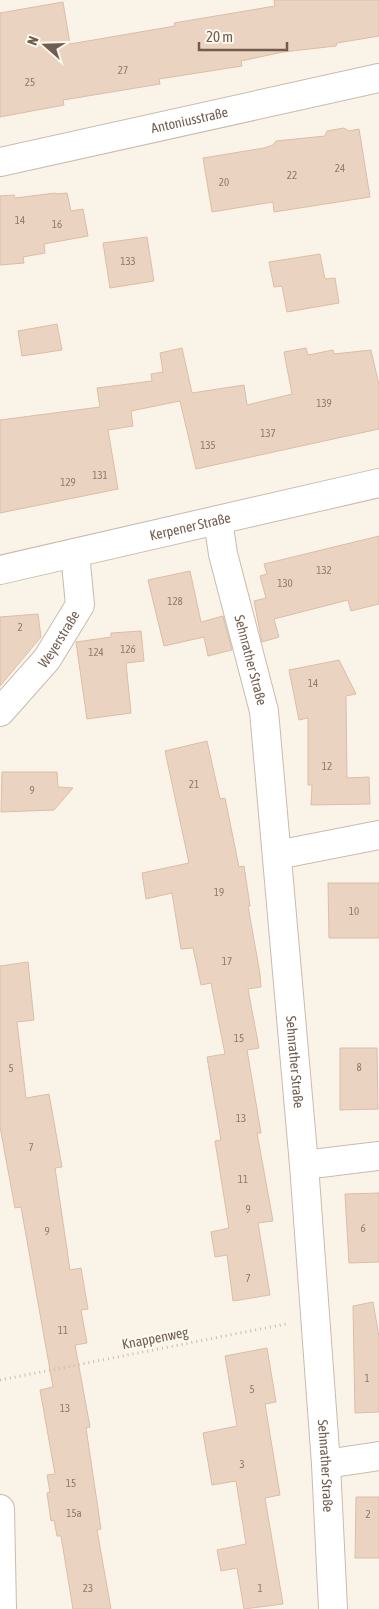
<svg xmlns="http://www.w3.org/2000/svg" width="379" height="1609" font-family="'Asap Condensed',sans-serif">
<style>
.building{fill:#ead4c1;stroke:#dcbda6}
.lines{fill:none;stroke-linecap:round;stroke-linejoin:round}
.minor-casing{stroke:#c8bbad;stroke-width:30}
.tertiary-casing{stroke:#c8bbad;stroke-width:30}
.path{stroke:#d1b9a7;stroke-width:3;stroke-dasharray:1 4;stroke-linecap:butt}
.minor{stroke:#fff;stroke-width:28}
.tertiary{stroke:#fff;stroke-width:28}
.labels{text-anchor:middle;stroke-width:4;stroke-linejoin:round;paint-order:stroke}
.number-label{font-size:11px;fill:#8f7b6c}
.street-label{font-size:14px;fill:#715d4f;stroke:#fdf8ee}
</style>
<rect width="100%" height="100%" fill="#faf4e8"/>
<!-- building -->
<path class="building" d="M 274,0 L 379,0 L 379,36 L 337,43 L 336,46 L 283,52 L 241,61 L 242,66 L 159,79 L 160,84 L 63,100 L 64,105 L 0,117 L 0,13 L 63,2 L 70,44 L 175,26 L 174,23 L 275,6 Z
M 344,128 L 349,131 L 359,129 L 370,197 L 274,212 L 273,202 L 212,212 L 203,158 L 264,148 L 273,145 L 276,141 L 325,136 L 327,131 Z
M 55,193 L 56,194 L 67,193 L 71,211 L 83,209 L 88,236 L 44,244 L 45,253 L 23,257 L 24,263 L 0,265 L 0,196 L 14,195 L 15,198 Z
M 147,237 L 154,281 L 110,288 L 103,243 Z
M 320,254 L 325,279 L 335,278 L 339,303 L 287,312 L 282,286 L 274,287 L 269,262 Z
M 57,324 L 62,350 L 22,356 L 18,331 Z
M 182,348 L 192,393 L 244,385 L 247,405 L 292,394 L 284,352 L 306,348 L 308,355 L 333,350 L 334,354 L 371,350 L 379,385 L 379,429 L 196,469 L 180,401 L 131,411 L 133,426 L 108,430 L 118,489 L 0,513 L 0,420 L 100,407 L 97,388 L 152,381 L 151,374 L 163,372 L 160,353 Z
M 379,536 L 379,604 L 351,611 L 348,600 L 274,619 L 279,637 L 262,642 L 254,601 L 266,598 L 260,576 L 267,574 L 264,564 Z
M 190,571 L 201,622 L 223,616 L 232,650 L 208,656 L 204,637 L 164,646 L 148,580 Z
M 38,614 L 41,637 L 0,686 L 0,617 Z
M 141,631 L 144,661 L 126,663 L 131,713 L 87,719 L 76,642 L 111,637 L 111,633 Z
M 339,660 L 356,694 L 346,696 L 347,778 L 369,777 L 370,804 L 311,805 L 312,785 L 308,785 L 308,718 L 299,720 L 289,670 Z
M 207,741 L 220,799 L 225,798 L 239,867 L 244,866 L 250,906 L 248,906 L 260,974 L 261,987 L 248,989 L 259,1048 L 247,1050 L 261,1133 L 257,1133 L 273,1221 L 258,1223 L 270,1295 L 233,1301 L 227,1255 L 215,1257 L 211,1232 L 229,1228 L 215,1141 L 221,1140 L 207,1057 L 225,1054 L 211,983 L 201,985 L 193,948 L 181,949 L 172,893 L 146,899 L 142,873 L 189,863 L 165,751 Z
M 2,772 L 57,772 L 58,787 L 73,788 L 54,810 L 1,812 Z
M 328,883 L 379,883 L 379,938 L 329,938 Z
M 28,962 L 34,1020 L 17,1022 L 26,1098 L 49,1094 L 62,1167 L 55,1168 L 70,1270 L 81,1268 L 88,1309 L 81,1310 L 87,1343 L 75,1345 L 90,1427 L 86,1428 L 101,1529 L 97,1530 L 111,1609 L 73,1609 L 61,1536 L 57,1536 L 54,1520 L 51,1521 L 47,1493 L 50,1492 L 47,1475 L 55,1474 L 40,1390 L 53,1387 L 21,1207 L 15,1208 L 0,1127 L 0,966 Z
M 340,1048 L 377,1048 L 378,1109 L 340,1110 Z
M 379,1193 L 379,1262 L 349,1263 L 345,1194 Z
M 373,1302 L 379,1337 L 379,1412 L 355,1413 L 353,1306 Z
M 267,1348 L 276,1402 L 265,1404 L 280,1495 L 265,1498 L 283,1604 L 244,1609 L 237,1568 L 221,1571 L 217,1550 L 246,1544 L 236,1481 L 212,1485 L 203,1433 L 237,1426 L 225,1356 Z
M 356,1497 L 379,1497 L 379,1558 L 355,1558 Z"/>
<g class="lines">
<defs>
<g id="minor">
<path id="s1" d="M 0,162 L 379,78"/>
<path id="s2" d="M 218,520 L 223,554 L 264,711 L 304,1165 L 326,1464 L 333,1609"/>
<path id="s3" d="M 0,712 L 47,659 L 80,605 L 75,553"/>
<path d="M 277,855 L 379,835"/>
<path d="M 304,1165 L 379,1156"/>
<path d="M 326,1464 L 379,1456"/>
<path d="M 0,1509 L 2,1609"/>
</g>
<g id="tertiary">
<path id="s4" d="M 0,570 L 379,483"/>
</g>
</defs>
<!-- minor casing -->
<use href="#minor" class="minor-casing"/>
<!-- tertiary casing -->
<use href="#tertiary" class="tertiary-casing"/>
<!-- path -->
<path class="path" d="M 0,1380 L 286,1324"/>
<!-- minor -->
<use href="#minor" class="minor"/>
<!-- tertiary -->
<use href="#tertiary" class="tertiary"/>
</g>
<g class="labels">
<!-- number labels -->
<g class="number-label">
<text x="123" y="74">27</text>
<text x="30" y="86">25</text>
<text x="340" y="172">24</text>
<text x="292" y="179">22</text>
<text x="224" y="186">20</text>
<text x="20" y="224">14</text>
<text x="57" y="228">16</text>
<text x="128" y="265">133</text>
<text x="324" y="407">139</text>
<text x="268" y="437">137</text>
<text x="208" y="449">135</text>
<text x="100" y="479">131</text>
<text x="68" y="486">129</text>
<text x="324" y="574">132</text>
<text x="285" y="587">130</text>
<text x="175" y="605">128</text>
<text x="20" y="631">2</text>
<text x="128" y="653">126</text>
<text x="96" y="656">124</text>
<text x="313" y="687">14</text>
<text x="327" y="770">12</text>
<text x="194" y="788">21</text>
<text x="32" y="794">9</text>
<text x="219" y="896">19</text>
<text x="354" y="915">10</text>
<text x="227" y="965">17</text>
<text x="239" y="1042">15</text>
<text x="359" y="1071">8</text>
<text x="11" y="1072">5</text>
<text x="241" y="1122">13</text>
<text x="31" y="1151">7</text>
<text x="243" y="1183">11</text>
<text x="248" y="1213">9</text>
<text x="363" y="1232">6</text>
<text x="47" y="1235">9</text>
<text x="248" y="1282">7</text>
<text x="63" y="1334">11</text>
<text x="367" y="1382">1</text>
<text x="252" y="1393">5</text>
<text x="65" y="1412">13</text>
<text x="242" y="1468">3</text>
<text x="71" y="1487">15</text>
<text x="74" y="1517">15a</text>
<text x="368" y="1518">2</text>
<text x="88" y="1592">23</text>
<text x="260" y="1592">1</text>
</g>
<!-- street labels -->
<g class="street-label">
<text dy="5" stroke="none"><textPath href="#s1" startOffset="194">Antoniusstraße</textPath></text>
<text dy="5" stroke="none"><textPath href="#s4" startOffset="195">Kerpener Straße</textPath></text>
<text dy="5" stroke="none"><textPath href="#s3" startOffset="94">Weyerstraße</textPath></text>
<text dy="5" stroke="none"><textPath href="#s2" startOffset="144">Sehnrather Straße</textPath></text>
<text dy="5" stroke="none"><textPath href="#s2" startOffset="549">Sehnrather Straße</textPath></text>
<text transform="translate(155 1338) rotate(-11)" y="5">Knappenweg</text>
<text dy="5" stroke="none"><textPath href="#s2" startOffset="954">Sehnrather Straße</textPath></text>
</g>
</g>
<!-- north arrow -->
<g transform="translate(45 45) rotate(290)" stroke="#fdf8ee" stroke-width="4" paint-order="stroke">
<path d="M0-4L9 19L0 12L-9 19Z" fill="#715d4f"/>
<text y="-8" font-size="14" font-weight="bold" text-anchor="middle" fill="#715d4f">N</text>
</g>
<!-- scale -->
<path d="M199 42v8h88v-8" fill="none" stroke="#715d4f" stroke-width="2.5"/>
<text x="206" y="42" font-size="15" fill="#715d4f" stroke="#fdf8ee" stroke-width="4" paint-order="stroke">20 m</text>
</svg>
